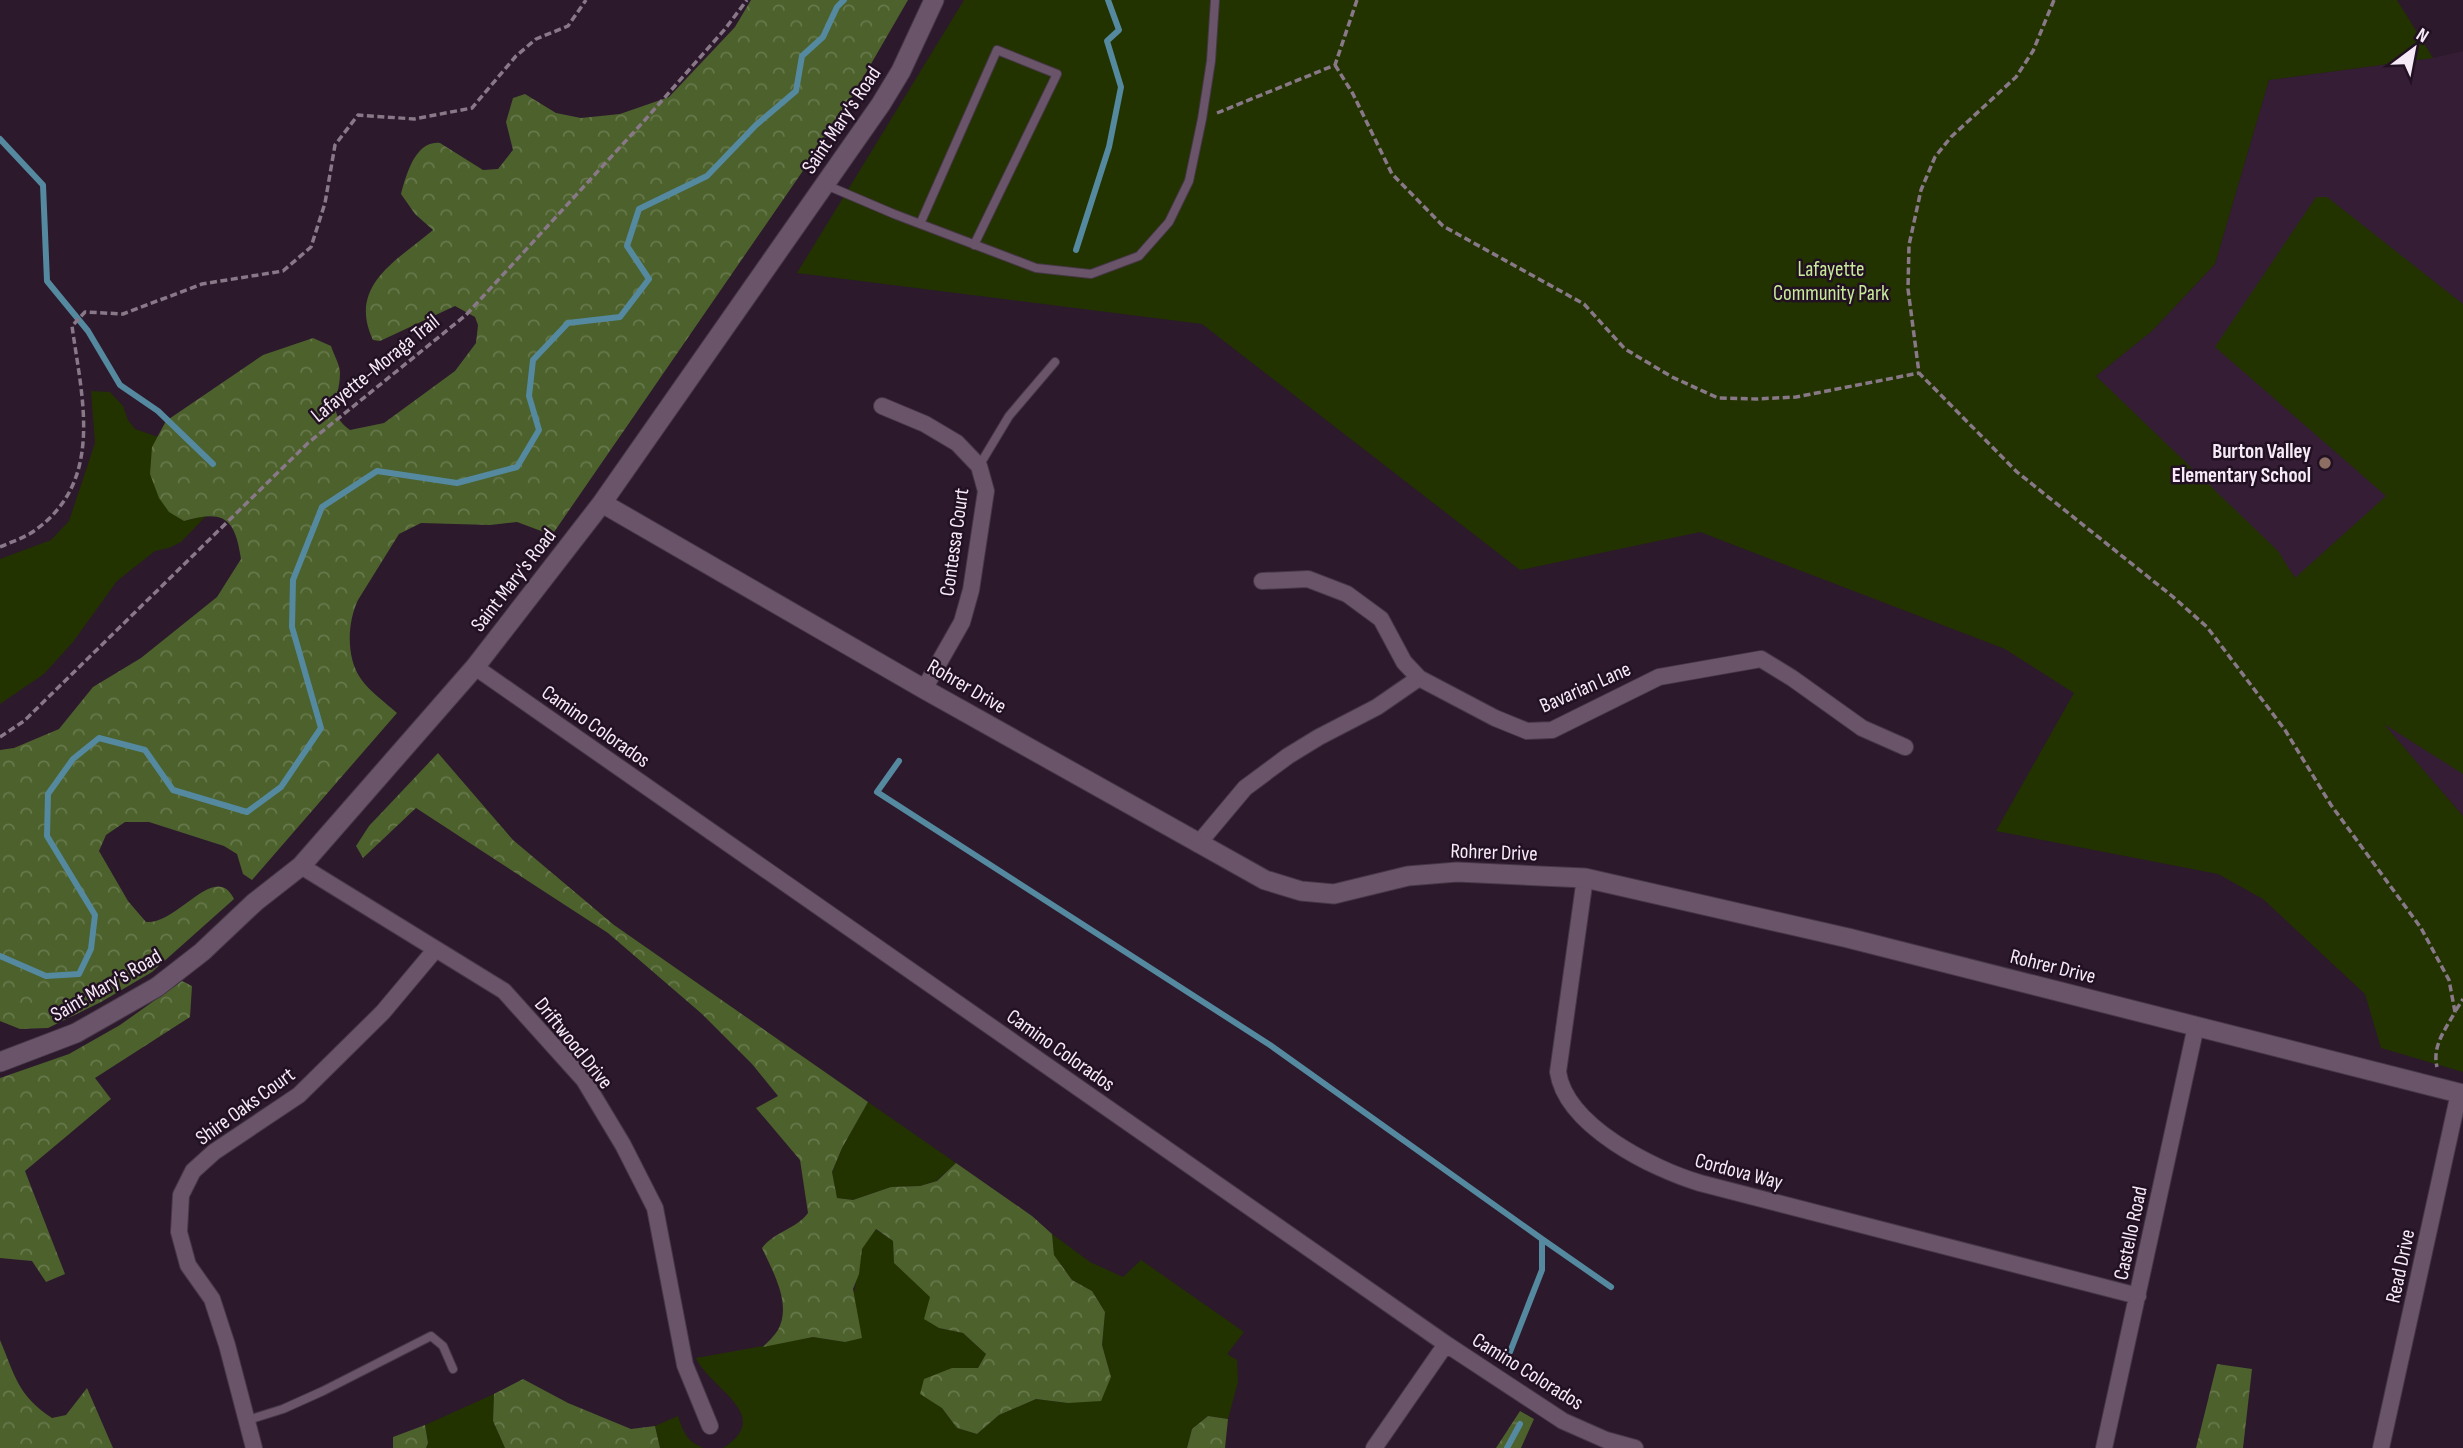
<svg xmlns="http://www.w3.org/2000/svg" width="2463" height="1448" font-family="'Sofia Sans Condensed',sans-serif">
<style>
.built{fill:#351d36}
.green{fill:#230}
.forest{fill:url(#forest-crowns)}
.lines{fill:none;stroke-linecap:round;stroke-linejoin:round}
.stream{stroke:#55899f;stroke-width:6}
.service-casing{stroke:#463746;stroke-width:10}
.minor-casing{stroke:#463746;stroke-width:18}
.tertiary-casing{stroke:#463746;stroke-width:21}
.path{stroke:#887888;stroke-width:3.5;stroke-dasharray:7 3.5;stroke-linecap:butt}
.service{stroke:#6a546a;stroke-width:8}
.minor{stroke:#6a546a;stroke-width:16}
.tertiary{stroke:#6a546a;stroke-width:19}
.education-dot{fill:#8d6e63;stroke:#221023;stroke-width:2.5}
.labels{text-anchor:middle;stroke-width:5;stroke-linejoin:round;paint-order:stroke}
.street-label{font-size:21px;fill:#f7eaf7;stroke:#221023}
.park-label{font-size:21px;fill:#c8ea99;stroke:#221023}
.poi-label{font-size:21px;font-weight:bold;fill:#f7eaf7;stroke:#221023;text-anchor:end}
</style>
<defs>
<pattern id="forest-crowns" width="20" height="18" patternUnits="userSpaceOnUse" patternTransform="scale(1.75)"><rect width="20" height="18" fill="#4c612c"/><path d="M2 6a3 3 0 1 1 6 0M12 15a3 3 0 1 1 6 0" fill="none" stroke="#67784b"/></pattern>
</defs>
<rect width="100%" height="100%" fill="#2c192c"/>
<!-- built -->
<path class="built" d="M 2463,51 L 2463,816 L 2381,721 L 2096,376 L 2152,331 L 2215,264 L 2269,80 L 2433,58 Z"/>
<!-- green -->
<path class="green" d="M 964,0 L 2397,0 L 2433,58 L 2269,80 L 2215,264 L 2152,331 L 2096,376 L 2278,551 L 2295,578 L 2386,496 L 2215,347 L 2316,197 L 2327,197 L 2463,304 L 2463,774 L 2384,724 L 2463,816 L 2463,1072 L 2381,1048 L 2365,994 L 2263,899 L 2218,874 L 1996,831 L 2074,693 L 2005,649 L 1700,532 L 1520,570 L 1202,324 L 797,273 Z
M 91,391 L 110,392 L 123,406 L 128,420 L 135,429 L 158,437 L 152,447 L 184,521 L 207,515 L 181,542 L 169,548 L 155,551 L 117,581 L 73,642 L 44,674 L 0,704 L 0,559 L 51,540 L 69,521 L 95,443 Z
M 868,1102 L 956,1163 L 936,1181 L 920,1186 L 891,1187 L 853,1200 L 837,1198 L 832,1173 L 842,1148 Z
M 875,1229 L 893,1241 L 894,1263 L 931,1297 L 939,1328 L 963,1333 L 986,1354 L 978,1368 L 952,1368 L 942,1408 L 957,1428 L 977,1434 L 999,1415 L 1036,1399 L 1068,1403 L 1111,1377 L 1102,1345 L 1105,1312 L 1092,1291 L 1072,1280 L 1054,1255 L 1052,1234 L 1090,1262 L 1123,1277 L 1141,1260 L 1244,1332 L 1227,1354 L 1237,1360 L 1238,1382 L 1228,1419 L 1208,1416 L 1192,1429 L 1187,1448 L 723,1448 C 775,1415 710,1389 696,1358 L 813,1337 L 845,1342 L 862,1249 Z
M 494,1394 L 493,1421 L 505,1448 L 426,1448 L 428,1443 L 425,1425 Z
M 678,1416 C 683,1432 688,1443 704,1448 L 660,1448 L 655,1426 Z"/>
<!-- forest -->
<path class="forest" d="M 751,0 L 908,0 L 842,114 L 552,535 L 517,522 L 490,525 L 421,523 L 399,534 L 358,600 C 347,623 346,658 361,679 C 370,692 385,702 397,713 L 252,880 L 243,874 L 237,854 L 224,846 L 149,822 L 125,822 L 106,835 L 99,851 L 128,901 L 146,922 C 178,925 215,860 234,899 L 152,972 L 101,1002 L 48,1028 L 20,1029 L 0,1021 L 0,750 L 14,748 L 59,729 L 93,687 L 141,658 L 217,597 L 241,559 C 235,517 223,510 184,521 L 169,512 L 159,498 L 150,474 L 152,447 L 166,421 L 263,355 L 313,338 L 331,346 C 334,355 340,365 340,373 C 340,398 325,412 350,430 L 384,423 L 455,371 L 476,343 L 478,325 L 475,317 L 455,306 L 380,341 L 373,340 C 347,285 398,260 433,230 L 415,214 L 401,194 C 406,176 415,140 440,143 L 483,170 L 498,169 L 513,150 L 506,122 L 513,98 L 525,94 L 556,113 L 581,118 L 620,114 L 669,97 L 735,27 Z
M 438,753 L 513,840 L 614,925 L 868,1102 L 842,1148 L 832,1172 L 837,1198 L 853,1200 L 891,1187 L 920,1186 L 937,1181 L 956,1163 L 1032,1216 L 1052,1234 L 1054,1255 L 1072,1280 L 1092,1291 L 1105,1312 L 1102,1345 L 1111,1377 L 1101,1401 L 1068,1403 L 1036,1399 L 999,1415 L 977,1434 L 957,1428 L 942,1408 L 920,1394 L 924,1379 L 952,1368 L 978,1368 L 986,1354 L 963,1333 L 939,1328 L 924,1319 L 930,1297 L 894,1263 L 893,1241 L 876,1229 L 862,1249 L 859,1274 L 853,1289 L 862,1338 L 845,1342 L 813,1337 L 763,1347 C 768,1342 774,1336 778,1330 C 792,1304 773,1272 762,1248 C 775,1231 795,1230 808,1213 L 800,1160 L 756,1108 L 778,1096 L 752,1064 L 702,1014 L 608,933 L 416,808 L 363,858 L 356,846 L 369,826 Z
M 182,981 L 192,986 L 190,1017 L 95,1078 L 111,1099 L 25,1171 L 65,1274 L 46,1282 L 32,1261 L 0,1258 L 0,1078 L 69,1054 L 120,1025 Z
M 0,1340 C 15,1375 17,1395 52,1418 L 66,1415 L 87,1388 L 113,1448 L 0,1448 Z
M 2217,1364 L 2252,1369 L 2243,1448 L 2196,1448 Z
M 523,1379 L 568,1403 L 631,1429 L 655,1426 L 660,1448 L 505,1448 L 493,1421 L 494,1394 Z
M 1520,1411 L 1534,1419 L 1521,1448 L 1496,1448 Z
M 1208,1416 L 1228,1419 L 1225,1448 L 1187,1448 L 1192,1429 Z
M 425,1425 L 428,1443 L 426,1448 L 393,1448 L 393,1437 Z"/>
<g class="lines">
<!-- stream -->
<path class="stream" d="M 0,139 L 43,185 L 47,281 L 88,331 L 120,385 L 158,411 L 213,464
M 1076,250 L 1109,147 L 1121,87 L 1107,41 L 1119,30 L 1108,0
M 899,761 L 877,792 L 1270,1045 L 1542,1239 L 1542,1270 L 1510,1352
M 0,956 L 46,976 L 79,974 L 91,949 L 95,915 L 47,836 L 48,794 L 73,759 L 99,738 L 145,750 L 173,790 L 247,812 L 281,787 L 321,728 L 292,627 L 293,580 L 322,507 L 377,471 L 457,483 L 517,467 L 539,430 L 529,396 L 533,360 L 568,323 L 620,317 L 649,279 L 627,246 L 639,209 L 707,176 L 756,125 L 796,91 L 802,56 L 823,37 L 837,7 L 844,0
M 1542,1239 L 1611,1287
M 1507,1448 L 1520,1424"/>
<defs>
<path id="service" d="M 826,185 L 894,214 L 1036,268 L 1091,274 L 1139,256 L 1169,222 L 1189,181 L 1202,119 L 1211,61 L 1215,0
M 920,224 L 997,50 L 1057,74 L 974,245
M 979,466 L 1009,416 L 1055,362
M 248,1420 L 283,1409 L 323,1391 L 431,1336 L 443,1346 L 453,1369"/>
<path id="minor" d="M 882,406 L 925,424 L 957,443 L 979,466 L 986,491 L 971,590 L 962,622 L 924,689
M 1262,581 L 1308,579 L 1347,594 L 1381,619 L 1404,662 L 1419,678
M 475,667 L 1446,1344 L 1563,1421 L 1606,1440 L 1635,1448
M 1198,844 L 1245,788 L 1288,756 L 1319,737 L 1377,707 L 1419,678 L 1495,718 L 1527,731 L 1552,730 L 1659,677 L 1761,659 L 1792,678 L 1862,728 L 1905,747
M 301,866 L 504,991 L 584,1080 L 623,1145 L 655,1208 L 685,1365 L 710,1426
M 1585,878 L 1558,1072 C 1566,1126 1653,1169 1700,1183 L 2138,1296
M 254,1448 L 227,1345 L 212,1299 L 188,1265 L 179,1232 L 181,1195 L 193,1171 L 214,1152 L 299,1095 L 383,1012 L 435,950
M 1374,1448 L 1446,1344
M 2104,1448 L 2196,1026
M 2381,1448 L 2459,1093"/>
<path id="tertiary" d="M 602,503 L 924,689 L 1265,880 L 1301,891 L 1334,894 L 1408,876 L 1457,872 L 1585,878 L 1848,938 L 2463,1094
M 0,1062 L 76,1033 L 157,987 L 202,952 L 255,902 L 301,866 L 475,667 L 602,503 L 881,104 L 901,71 L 934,0"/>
</defs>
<!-- service casing -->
<use href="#service" class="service-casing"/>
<!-- minor casing -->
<use href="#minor" class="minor-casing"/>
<!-- tertiary casing -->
<use href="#tertiary" class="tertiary-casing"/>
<!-- path -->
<path class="path" d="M 2054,0 L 2033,51 L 2016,77 L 1951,137 L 1935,157 L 1921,190 L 1909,245 L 1908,289 L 1919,373 L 2017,472 L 2172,596 L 2207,627 L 2285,730 L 2331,805 L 2421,928 L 2449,980 L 2455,1012 C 2445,1030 2432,1046 2437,1067
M 1335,65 L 1353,94 L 1392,174 L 1443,226 L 1584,304 L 1625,349 L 1672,377 L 1718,398 L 1756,399 L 1796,397 L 1919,373
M 1217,113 L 1335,65 L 1357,0
M 0,547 C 11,542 24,538 34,531 C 105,481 82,399 72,326 L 85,312 L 123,314 L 202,284 L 283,271 L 311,247 L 325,203 L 335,145 L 358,115 L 414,119 L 472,108 L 516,56 L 536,39 L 568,26 L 586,0
M 0,737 L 24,721 L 308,443 L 466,315 L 644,121 L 725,29 L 747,0
M 2456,1010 L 2463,999"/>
<!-- service -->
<use href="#service" class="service"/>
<!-- minor -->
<use href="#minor" class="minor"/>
<!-- tertiary -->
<use href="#tertiary" class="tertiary"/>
</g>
<!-- markers -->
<circle class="education-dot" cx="2325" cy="463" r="7"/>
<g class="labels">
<!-- street labels -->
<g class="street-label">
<text transform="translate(841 120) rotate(-56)" y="7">Saint Mary's Road</text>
<text transform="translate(375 368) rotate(-39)" y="7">Lafayette-Moraga Trail</text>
<text transform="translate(954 542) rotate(-82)" y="7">Contessa Court</text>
<text transform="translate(513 580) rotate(-52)" y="7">Saint Mary's Road</text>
<text transform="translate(967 686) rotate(30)" y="7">Rohrer Drive</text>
<text transform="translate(1585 687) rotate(-24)" y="7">Bavarian Lane</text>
<text transform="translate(596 726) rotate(35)" y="7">Camino Colorados</text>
<text transform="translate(1494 852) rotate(2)" y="7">Rohrer Drive</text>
<text transform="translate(2053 966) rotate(14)" y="7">Rohrer Drive</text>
<text transform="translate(106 985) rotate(-30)" y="7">Saint Mary's Road</text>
<text transform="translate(574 1043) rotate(51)" y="7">Driftwood Drive</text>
<text transform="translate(1061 1050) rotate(35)" y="7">Camino Colorados</text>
<text transform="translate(245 1106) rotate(-36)" y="7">Shire Oaks Court</text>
<text transform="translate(1739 1171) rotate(15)" y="7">Cordova Way</text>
<text transform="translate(2130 1233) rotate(-78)" y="7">Castello Road</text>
<text transform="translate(2400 1266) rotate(-78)" y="7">Read Drive</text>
<text transform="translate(1528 1371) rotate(32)" y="7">Camino Colorados</text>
</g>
<!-- park labels -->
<g class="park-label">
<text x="1831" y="276">Lafayette<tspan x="1831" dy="24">Community Park</tspan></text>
</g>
<!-- poi labels -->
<g class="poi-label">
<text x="2311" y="458">Burton Valley<tspan x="2311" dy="24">Elementary School</tspan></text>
</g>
</g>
<!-- north arrow -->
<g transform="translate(2414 49) rotate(32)" stroke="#221023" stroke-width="5" paint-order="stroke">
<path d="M0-5L12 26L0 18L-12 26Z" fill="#f7eaf7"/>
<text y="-10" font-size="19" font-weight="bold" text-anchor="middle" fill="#f7eaf7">N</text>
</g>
</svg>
